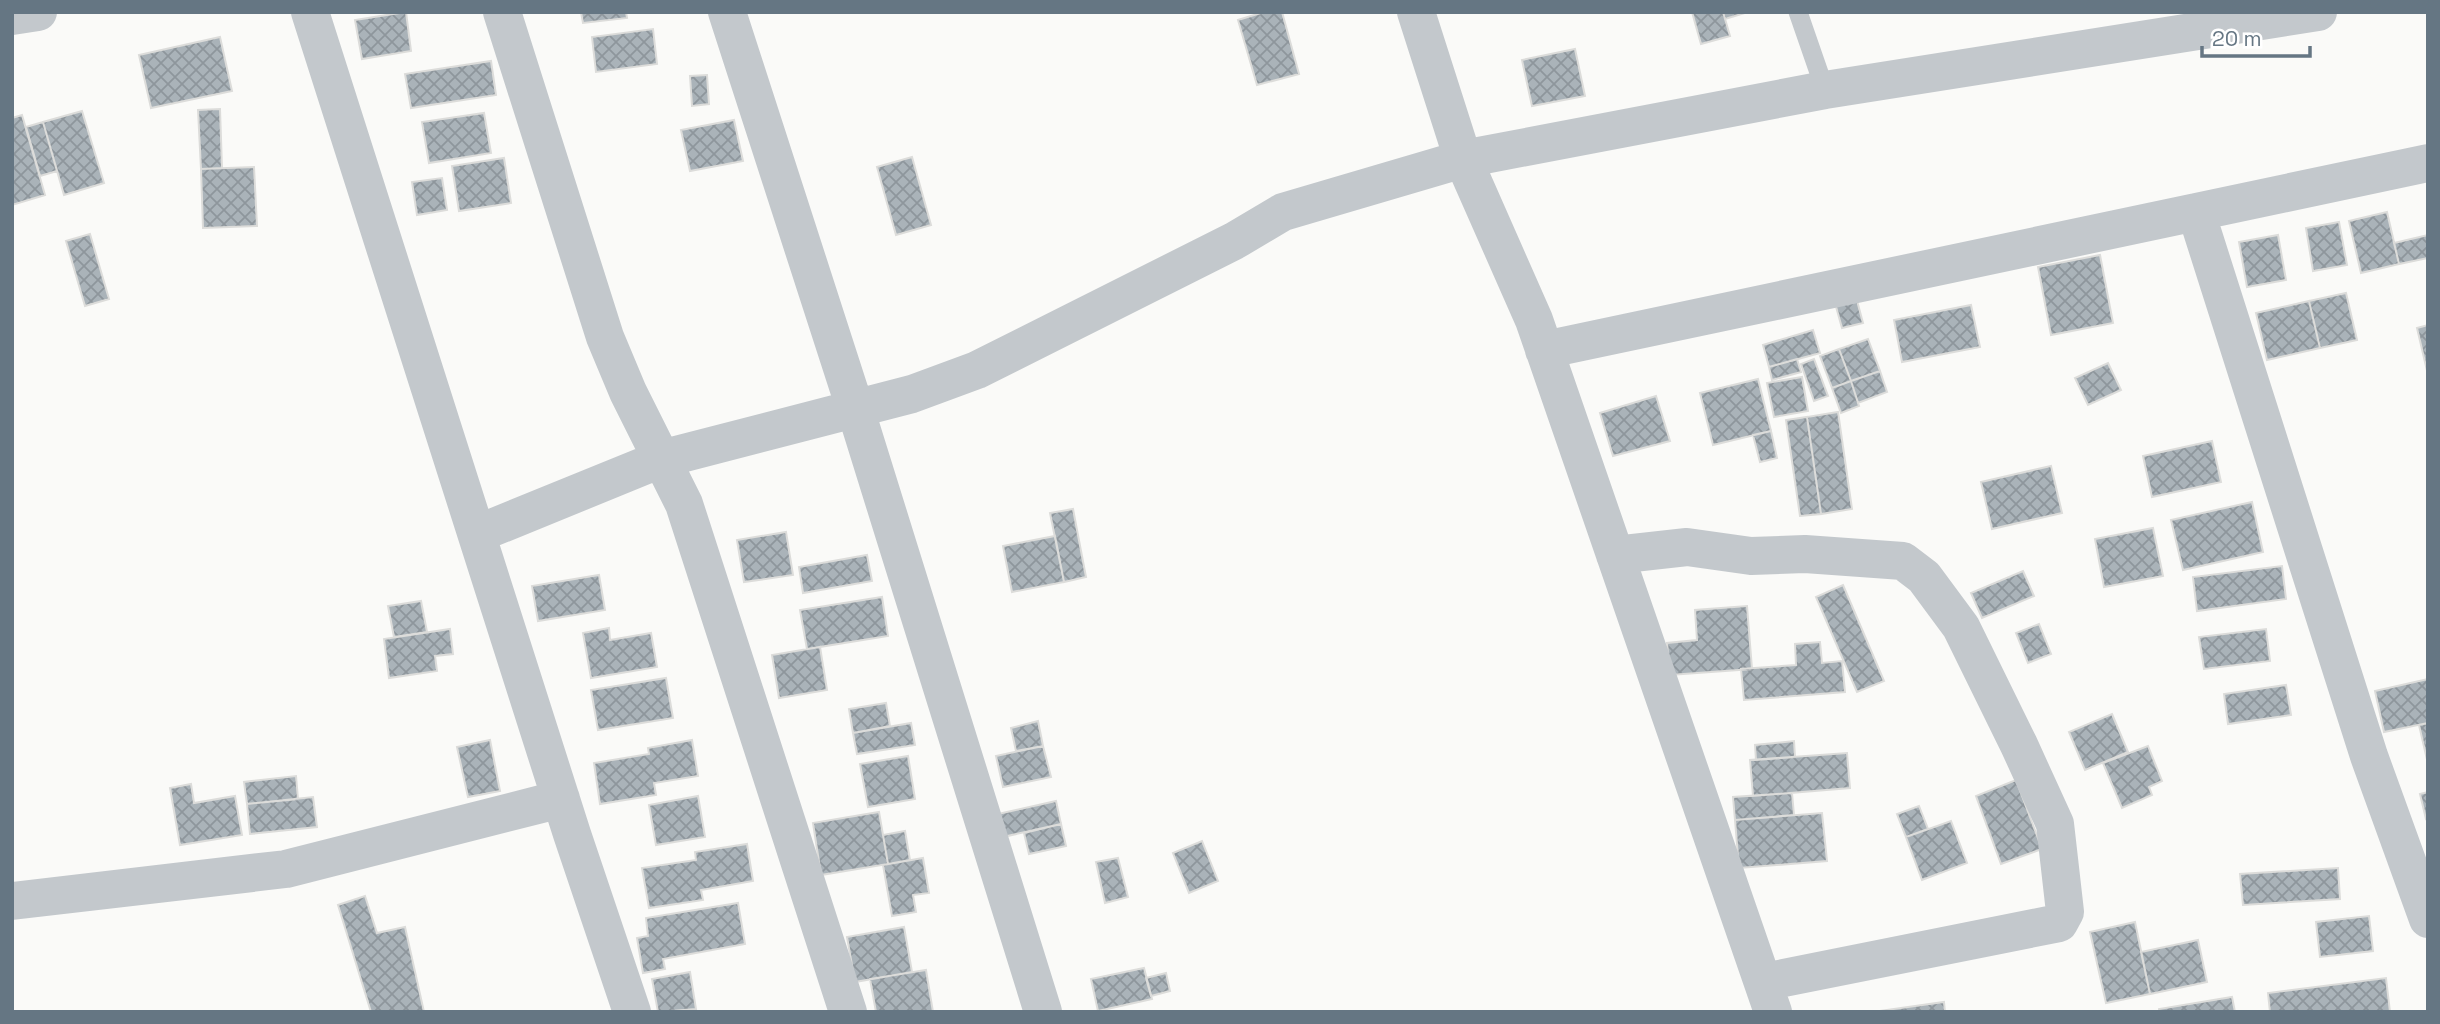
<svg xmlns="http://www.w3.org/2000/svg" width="2440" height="1024" font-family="'Space Grotesk',sans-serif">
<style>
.building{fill:url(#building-cross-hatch);stroke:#dcdcda;stroke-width:2}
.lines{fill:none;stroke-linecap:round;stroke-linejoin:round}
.lane{stroke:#c3c8cc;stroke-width:19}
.street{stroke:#c3c8cc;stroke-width:38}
</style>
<defs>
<pattern id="building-cross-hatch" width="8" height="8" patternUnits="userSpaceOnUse" patternTransform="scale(1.75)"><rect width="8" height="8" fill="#aab3b9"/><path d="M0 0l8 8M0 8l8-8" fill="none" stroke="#8e969c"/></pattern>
</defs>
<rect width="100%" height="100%" fill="#fafaf8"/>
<!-- building -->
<path class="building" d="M 406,12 L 411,51 L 362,59 L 355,20 Z
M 581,12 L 626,12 L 627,18 L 583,23 Z
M 1264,12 L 1282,12 L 1299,74 L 1257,85 L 1238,20 Z
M 1692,12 L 1723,12 L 1730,36 L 1701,44 Z
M 1723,12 L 1748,12 L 1725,19 Z
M 653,29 L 657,64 L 596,72 L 592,37 Z
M 220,37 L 232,91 L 151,108 L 139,55 Z
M 1575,49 L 1585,96 L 1532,106 L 1522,60 Z
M 491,61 L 496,95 L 411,108 L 405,74 Z
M 707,75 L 709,104 L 692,106 L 690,76 Z
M 220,109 L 222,168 L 201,169 L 198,110 Z
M 82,111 L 104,183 L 64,195 L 43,122 Z
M 484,113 L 491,153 L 429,163 L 422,122 Z
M 22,115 L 45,195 L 12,205 L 12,118 Z
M 734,120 L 743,161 L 690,171 L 681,130 Z
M 43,122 L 57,171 L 40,176 L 26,127 Z
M 912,157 L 931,225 L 896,235 L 877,167 Z
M 504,158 L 511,203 L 459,211 L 452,166 Z
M 254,167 L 257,226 L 203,228 L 201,169 Z
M 442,178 L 447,210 L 417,215 L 412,182 Z
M 2387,212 L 2399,264 L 2361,273 L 2349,221 Z
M 2339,222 L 2347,265 L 2313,271 L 2306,228 Z
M 90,234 L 109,299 L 85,306 L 66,241 Z
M 2278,235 L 2286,280 L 2247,287 L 2239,242 Z
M 2428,235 L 2428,258 L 2399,264 L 2394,243 Z
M 2100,255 L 2113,323 L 2051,335 L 2038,267 Z
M 2346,293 L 2357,340 L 2320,348 L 2309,301 Z
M 1856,297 L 1863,323 L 1842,328 L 1835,303 Z
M 2309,301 L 2320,348 L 2267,360 L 2256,313 Z
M 1971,305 L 1980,347 L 1902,362 L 1894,320 Z
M 2428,325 L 2428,375 L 2417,328 Z
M 1813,330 L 1820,353 L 1769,367 L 1763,345 Z
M 1868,339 L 1880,371 L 1851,381 L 1839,349 Z
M 1839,349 L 1851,381 L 1832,388 L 1820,356 Z
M 1797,359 L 1801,372 L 1772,380 L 1769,367 Z
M 1814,359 L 1828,396 L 1814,401 L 1801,364 Z
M 2108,363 L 2121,390 L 2088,405 L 2075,378 Z
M 1880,371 L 1887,392 L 1858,403 L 1851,381 Z
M 1802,377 L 1808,411 L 1774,417 L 1767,383 Z
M 1758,379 L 1771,431 L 1713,445 L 1700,393 Z
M 1851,381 L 1859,406 L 1841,413 L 1832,388 Z
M 1656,396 L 1670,441 L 1613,456 L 1600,413 Z
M 1838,412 L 1852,509 L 1821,514 L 1807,417 Z
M 1807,417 L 1821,514 L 1800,516 L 1786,420 Z
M 1771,431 L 1777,458 L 1760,462 L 1753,435 Z
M 2212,441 L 2221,482 L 2152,497 L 2143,456 Z
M 2051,466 L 2062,513 L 1992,529 L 1981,482 Z
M 2252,502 L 2263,552 L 2183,570 L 2171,520 Z
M 1073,509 L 1086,577 L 1064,582 L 1050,513 Z
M 2153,528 L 2163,576 L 2104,587 L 2095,539 Z
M 786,532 L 793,575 L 744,582 L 737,540 Z
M 1055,536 L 1064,582 L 1012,592 L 1003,546 Z
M 867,555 L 872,581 L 803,593 L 799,567 Z
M 2282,566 L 2286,599 L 2197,611 L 2193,577 Z
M 2023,571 L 2034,596 L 1982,618 L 1971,593 Z
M 599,575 L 605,610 L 538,621 L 532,586 Z
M 1843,585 L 1884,681 L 1857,692 L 1816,597 Z
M 882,597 L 888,636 L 807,649 L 800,610 Z
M 421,601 L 427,632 L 394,637 L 388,606 Z
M 1747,606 L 1752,669 L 1670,675 L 1667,643 L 1697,640 L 1695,610 Z
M 2039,624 L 2051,654 L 2028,663 L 2016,633 Z
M 609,628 L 610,640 L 651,633 L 657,667 L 591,678 L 583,633 Z
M 450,629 L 453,654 L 435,656 L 437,671 L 389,678 L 384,639 Z
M 2266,629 L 2270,661 L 2204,669 L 2199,637 Z
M 1820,642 L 1822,663 L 1842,661 L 1845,692 L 1744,700 L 1741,669 L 1796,665 L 1795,644 Z
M 820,647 L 827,690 L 779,698 L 772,655 Z
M 666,678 L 673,718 L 598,730 L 591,690 Z
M 2428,679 L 2428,723 L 2384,732 L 2375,691 Z
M 2286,685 L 2291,715 L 2228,724 L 2224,694 Z
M 886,703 L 890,726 L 853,733 L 849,709 Z
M 2112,714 L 2128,752 L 2085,770 L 2069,732 Z
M 1038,721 L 1043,746 L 1016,751 L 1011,728 Z
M 911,723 L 915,745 L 857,754 L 853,733 Z
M 2428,723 L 2428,764 L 2419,725 Z
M 490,740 L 500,791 L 468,797 L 457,747 Z
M 692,740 L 698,776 L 654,783 L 656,795 L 600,804 L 594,763 L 649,754 L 648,748 Z
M 1794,741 L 1795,757 L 1756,760 L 1755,745 Z
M 1043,746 L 1051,777 L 1003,787 L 996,756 Z
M 2148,746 L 2162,781 L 2149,787 L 2152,795 L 2122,808 L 2103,763 Z
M 1847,753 L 1850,788 L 1753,796 L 1750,760 Z
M 908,756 L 915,799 L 868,807 L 860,764 Z
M 296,776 L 298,799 L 247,804 L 244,782 Z
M 2016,780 L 2042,849 L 2001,864 L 1976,796 Z
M 191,784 L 194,803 L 235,796 L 242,835 L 180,845 L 170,788 Z
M 2428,792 L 2428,818 L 2426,819 L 2420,794 Z
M 1792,793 L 1794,815 L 1735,820 L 1733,797 Z
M 698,796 L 705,837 L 656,845 L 649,805 Z
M 313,797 L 317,827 L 250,834 L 247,804 Z
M 1056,801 L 1061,824 L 1003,837 L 998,814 Z
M 1919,806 L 1928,829 L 1906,837 L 1897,814 Z
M 879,812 L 888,864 L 821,875 L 813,823 Z
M 1822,813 L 1827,861 L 1739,868 L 1735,820 Z
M 1951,821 L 1967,863 L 1922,880 L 1906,837 Z
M 1061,824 L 1066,846 L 1029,854 L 1024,833 Z
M 905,831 L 910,860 L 888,864 L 883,835 Z
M 1202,841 L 1218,881 L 1189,893 L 1173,853 Z
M 747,844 L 753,881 L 701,890 L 703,900 L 649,908 L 642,868 L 696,860 L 695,852 Z
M 923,858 L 929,893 L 913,895 L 916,912 L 892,916 L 883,865 Z
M 1118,858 L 1128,897 L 1105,903 L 1096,862 Z
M 2338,868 L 2340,899 L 2243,905 L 2240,874 Z
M 365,896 L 377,933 L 405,927 L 424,1012 L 371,1012 L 338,905 Z
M 738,903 L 745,944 L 663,959 L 665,969 L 643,973 L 637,938 L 648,936 L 646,918 Z
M 2369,916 L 2373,951 L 2320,957 L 2316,922 Z
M 2135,922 L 2150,994 L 2106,1003 L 2090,932 Z
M 904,927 L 912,972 L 855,982 L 847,937 Z
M 2198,940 L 2207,982 L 2150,994 L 2141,952 Z
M 1144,968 L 1152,999 L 1098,1011 L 1091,979 Z
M 926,970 L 933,1012 L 876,1012 L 870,979 Z
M 690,972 L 696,1009 L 658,1012 L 652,979 Z
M 1166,973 L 1170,991 L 1151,996 L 1146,978 Z
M 2386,978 L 2390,1012 L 2270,1012 L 2268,993 Z
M 2232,997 L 2235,1012 L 2159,1012 L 2159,1009 Z
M 1944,1002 L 1945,1012 L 1879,1012 L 1879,1011 Z"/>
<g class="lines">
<!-- lane -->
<path class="lane" d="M 1798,12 L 1825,90"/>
<!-- street -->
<path class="street" d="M 310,12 L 572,834 L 632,1012
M 502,12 L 605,337 L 628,392 L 684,504 L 848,1012
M 727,12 L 855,408 L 1043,1012
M 1416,12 L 1463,159 L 1534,320 L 1773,1012
M 12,16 L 38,12
M 2196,212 L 2369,756 L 2428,919
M 1544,350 L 2428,163
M 477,534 L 661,459 L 912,394 L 977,370 L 1234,241 L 1283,212 L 1463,159 L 1825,90 L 2318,12
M 1615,555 L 1687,547 L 1751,556 L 1805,554 L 1903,561 L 1924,577 L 1961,627 L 2019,745 L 2055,824 L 2065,912 L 2059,923 L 1764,982
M 12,901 L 286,869 L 561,799"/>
</g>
<!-- border -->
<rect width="2440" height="1024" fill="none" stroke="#657683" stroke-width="28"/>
<!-- scale -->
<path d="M2202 46v10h108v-10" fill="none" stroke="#657683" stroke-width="3.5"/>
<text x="2212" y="46" font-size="21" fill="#657683" stroke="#ffffff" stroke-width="5" paint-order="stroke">20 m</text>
</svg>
